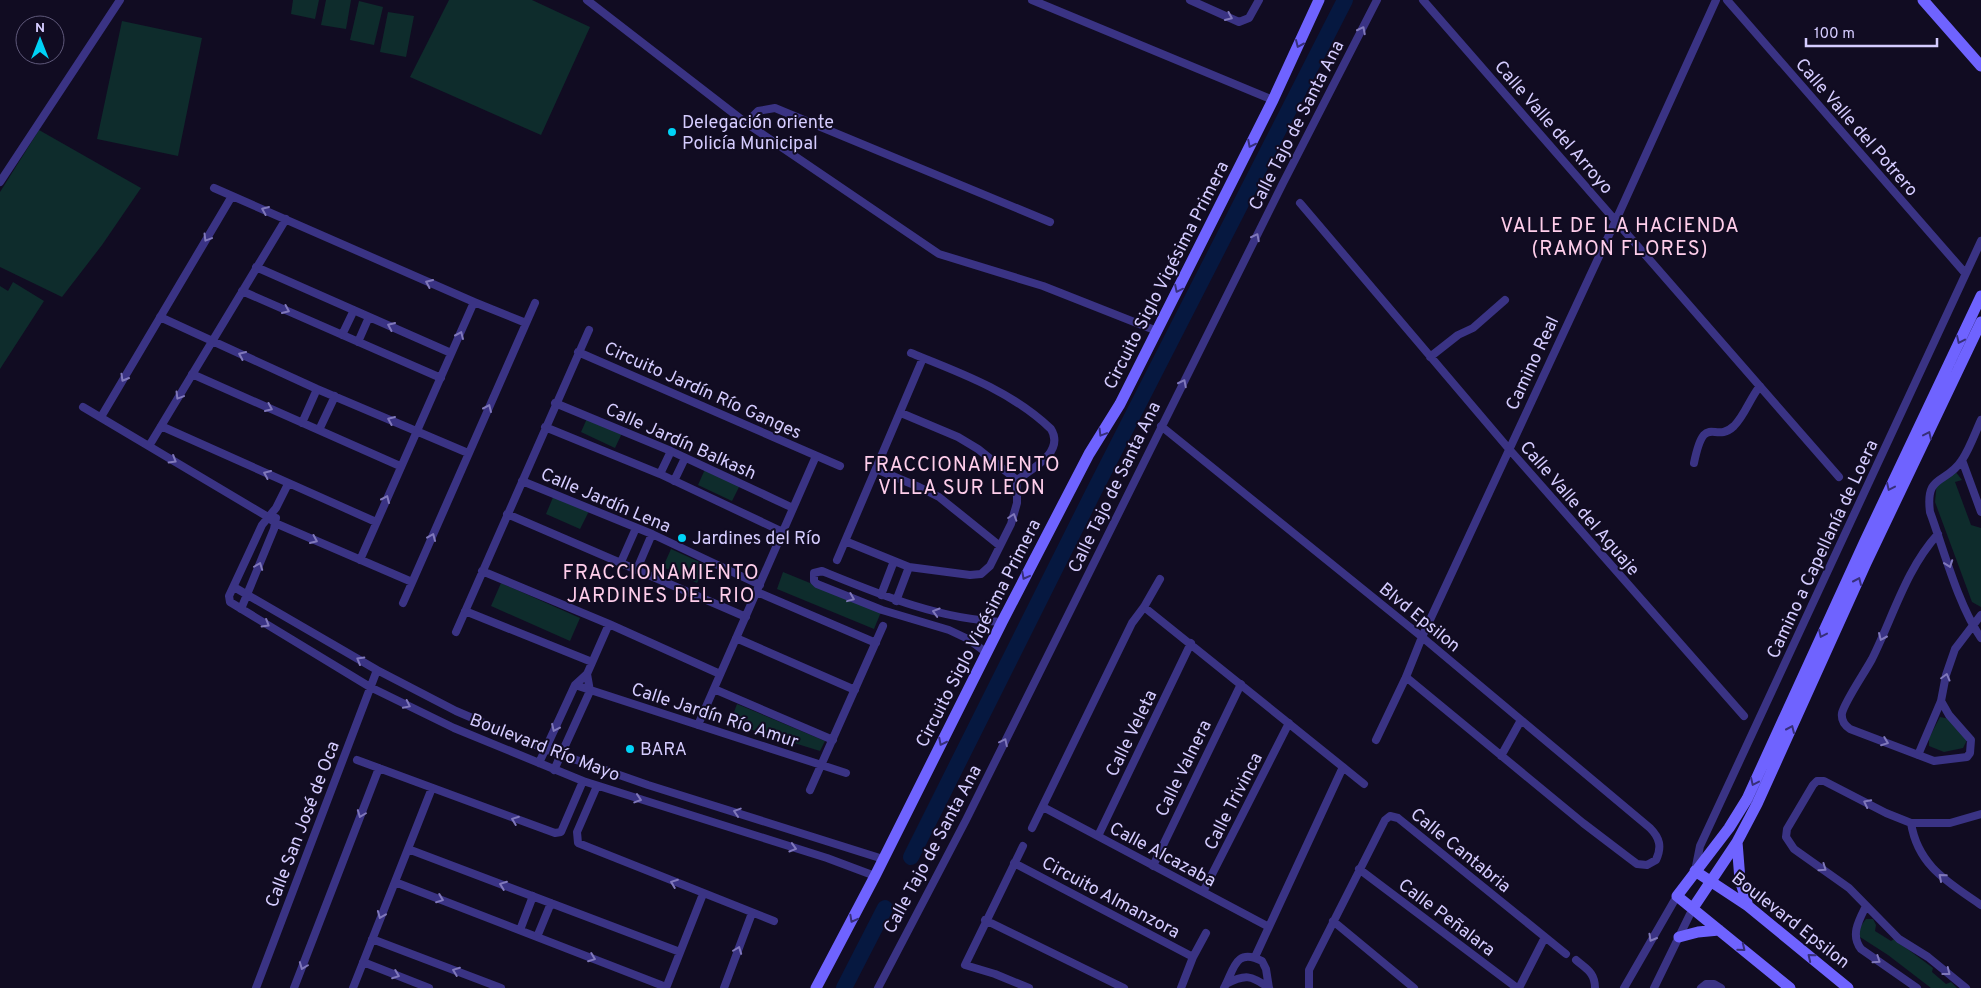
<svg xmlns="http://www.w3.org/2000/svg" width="1981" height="988" font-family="Overpass,sans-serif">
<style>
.green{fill:#0e2c2c}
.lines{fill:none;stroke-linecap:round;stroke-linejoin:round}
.river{stroke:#061840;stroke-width:16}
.street{stroke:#3a3384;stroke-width:8}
.secondary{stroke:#6f63ff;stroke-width:11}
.oneway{stroke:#8078bb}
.oneway2{stroke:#372f7a}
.poi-dot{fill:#00d3f7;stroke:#110c22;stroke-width:2}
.labels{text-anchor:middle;stroke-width:4;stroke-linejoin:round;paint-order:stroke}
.poi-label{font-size:18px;fill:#d5ccff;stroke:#110c22;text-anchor:start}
.street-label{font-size:18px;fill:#d5ccff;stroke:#110c22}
.quarter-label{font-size:20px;letter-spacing:1px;fill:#ffceeb;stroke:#110c22}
</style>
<rect width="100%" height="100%" fill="#110c22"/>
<!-- green -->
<path class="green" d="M 293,0 L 319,0 L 315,19 L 291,14 Z
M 326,0 L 351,0 L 346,29 L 321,25 Z
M 449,0 L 532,0 L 590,27 L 541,135 L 410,77 Z
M 359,1 L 383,7 L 374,45 L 350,40 Z
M 388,12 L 414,16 L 406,57 L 380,52 Z
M 122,21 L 202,38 L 178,156 L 97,139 Z
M 39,130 L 141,188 L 102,245 L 62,297 L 0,267 L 0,192 Z
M 13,282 L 44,301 L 0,369 L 0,286 L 8,291 Z
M 589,414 L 624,429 L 615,448 L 581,432 Z
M 706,467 L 741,483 L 732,501 L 698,485 Z
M 1955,471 L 1962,480 L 1955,482 L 1971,525 L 1981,528 L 1981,607 L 1972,602 L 1935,502 L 1937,481 Z
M 554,495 L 589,511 L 580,529 L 546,514 Z
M 671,549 L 706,565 L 697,583 L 663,567 Z
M 783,572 L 881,612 L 874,629 L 777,589 Z
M 501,583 L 580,618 L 570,641 L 491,606 Z
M 737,704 L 825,741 L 820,751 L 730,723 Z
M 1940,717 L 1950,719 L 1967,740 L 1963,748 L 1944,752 L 1929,746 L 1929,738 Z
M 1866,919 L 1873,919 L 1876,925 L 1875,931 L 1891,941 L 1894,939 L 1933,968 L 1932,972 L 1946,984 L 1951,982 L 1957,988 L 1931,988 L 1888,955 L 1860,937 L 1860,927 Z"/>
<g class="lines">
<!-- river -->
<path class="river" d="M 911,857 L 1093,493 L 1345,0
M 844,988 L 885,908"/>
<!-- street -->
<path class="street" d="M 587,0 L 746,123 L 939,254 L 1043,286 L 1157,331
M 1032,0 L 1273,100
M 1190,0 L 1239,22 L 1249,18 L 1259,0
M 1423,0 L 1839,477
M 1727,0 L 1965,273
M 746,123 L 758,111 L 775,108 L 1050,222
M 0,182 L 120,0
M 214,188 L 474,302 L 526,323
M 1300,203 L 1509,449 L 1744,716
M 256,267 L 451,353
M 242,291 L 441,378
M 160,317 L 317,389 L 468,453
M 342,335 L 354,310
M 358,342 L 369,317
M 578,352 L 840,466
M 1430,357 L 1458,335 L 1473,328 L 1505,300
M 192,374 L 400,466
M 555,403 L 671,451 L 793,508
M 83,407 L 268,517 L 275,523 L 412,582
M 901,413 L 958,437 L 978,449 L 1017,480
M 101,417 L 232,196
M 1981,420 C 1975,433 1970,448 1962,460 C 1946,485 1925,473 1930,512 C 1944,550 1958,605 1981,638
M 302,423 L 317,389
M 161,426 L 376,522
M 1161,426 L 1422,637 L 1650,828 C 1660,838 1662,847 1656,860 L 1647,865 L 1637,864 L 1629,858 L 1583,823 L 1406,677
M 545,427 L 660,474 L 783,532
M 319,430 L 335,396
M 149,446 L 286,219
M 1962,460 L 1981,512
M 1694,463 C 1705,410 1714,445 1734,426 C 1745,415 1750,398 1760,386
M 876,469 L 919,487 L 939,497 L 1000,546
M 660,474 L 671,451
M 522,481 L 652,534 L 760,585
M 674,481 L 685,458
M 288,484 L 276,508 L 262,525 L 229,596 L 230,602 L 370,687 L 454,728 L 583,781 L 827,858 L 875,876
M 507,514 L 746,617
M 1938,534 C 1906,569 1893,617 1872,659 C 1865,672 1845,701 1842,713 C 1841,720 1844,725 1850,729 L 1934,761 L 1967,757 L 1970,753 L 1971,740 L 1949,715 L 1941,701
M 845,541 L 909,567 L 970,575 L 981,574 L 990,566 L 1011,524 L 1017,503 L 1017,480 C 1032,469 1065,452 1051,429 C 1011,391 961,373 911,353
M 360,560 L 474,302
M 837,560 L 923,358
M 621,562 L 636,528
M 637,569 L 652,534
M 482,571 L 609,624 L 720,674
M 234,587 L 377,670 L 456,711 L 545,749 L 648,785 L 883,859
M 757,592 L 876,643
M 881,595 L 894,561
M 896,601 L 909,567
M 403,603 L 535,303
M 1144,607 L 1364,784
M 241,609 L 274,529 L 276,518
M 465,611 L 592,662
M 456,632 L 589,330
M 736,638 L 855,690
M 987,653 L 968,639 L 949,630 L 882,610 L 817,584 L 814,581 L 814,573 L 822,571 C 881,595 938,619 1002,622
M 575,685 L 846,773
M 714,689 L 833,740
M 698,725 L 816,456
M 1376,740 L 1406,677 L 1422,637 L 1616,220 L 1716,0
M 1918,755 L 1941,701 L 1946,675 L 1955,649 L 1981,615
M 1501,756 L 1521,720
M 357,760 L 555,833 L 561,832 L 583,781
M 539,763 L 575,685 L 587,674 L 609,624
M 554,770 L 590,691 L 587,674
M 597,786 L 577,832 L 578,843 L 774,921
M 810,790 L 883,626
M 1043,807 L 1269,927
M 1911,823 C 1918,866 1948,882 1981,905
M 1032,828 L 1132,623 L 1144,607 L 1160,579
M 1098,836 L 1191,643
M 1023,846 L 965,965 L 995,974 L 1029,988
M 408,849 L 680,952
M 1014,863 L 1193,957
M 1153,866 L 1241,684
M 1359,869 L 1517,988
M 1695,871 L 1700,846 L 1981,241
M 395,882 L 666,987
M 1203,892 L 1289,723
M 1866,906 C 1859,920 1850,935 1861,949 L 1917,988
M 985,920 L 1124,988
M 1333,921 L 1414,988
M 520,930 L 533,896
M 537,937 L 551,903
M 372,939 L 501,988
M 1255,957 L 1343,767
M 1576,960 C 1586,969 1595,972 1595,988
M 363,962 L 429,988
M 1226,984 C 1245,974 1251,975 1269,988
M 256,988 L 377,670
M 294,988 L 379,768
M 353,988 L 432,788
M 666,988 L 703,894
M 724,988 L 752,913
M 878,988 L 966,820 L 1283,183 L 1377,0
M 1181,988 L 1193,957 L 1206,933
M 1224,988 C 1234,970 1235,947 1262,961 L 1266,969 L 1269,988
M 1309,988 L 1309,970 L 1385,820 L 1390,816 L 1398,818 L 1566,954
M 1519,988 L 1544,939
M 1624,988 L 1677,896
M 1654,988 L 1693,908
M 1701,988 L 1706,984 L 1714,984 L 1721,988
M 1966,988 L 1928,957 L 1899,939 L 1849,888 L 1794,849 L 1786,837 L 1787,829 L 1813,785 L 1817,781 L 1824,781 L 1886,813 L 1911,823 L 1950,823 L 1981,814"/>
<!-- secondary -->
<path class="secondary" d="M 1923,0 L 1981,66
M 1737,842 L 1740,880 L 1748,906
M 1695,871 L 1748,906 L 1848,988
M 1693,908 L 1737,842 L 1757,804 L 1866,563 L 1981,322
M 1679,937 L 1698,932 L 1719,930
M 816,988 L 875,876 L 1002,622 L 1089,454 L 1120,404 L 1273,100 L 1319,0
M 1790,988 L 1677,896 L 1729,828 L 1747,799 L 1865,541 L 1981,296"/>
</g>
<!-- one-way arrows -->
<defs><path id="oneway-chevron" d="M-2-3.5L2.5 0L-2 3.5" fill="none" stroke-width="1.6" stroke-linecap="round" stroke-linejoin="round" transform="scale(1.25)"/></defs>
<g class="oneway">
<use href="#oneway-chevron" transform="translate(1229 17) rotate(24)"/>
<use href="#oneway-chevron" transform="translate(1362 30) rotate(-63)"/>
<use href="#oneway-chevron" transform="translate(265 210) rotate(-157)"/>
<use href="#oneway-chevron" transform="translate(1256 237) rotate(-63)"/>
<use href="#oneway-chevron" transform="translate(207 238) rotate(121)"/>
<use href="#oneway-chevron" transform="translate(429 283) rotate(-156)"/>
<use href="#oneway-chevron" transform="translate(286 310) rotate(24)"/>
<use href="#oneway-chevron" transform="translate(391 326) rotate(-156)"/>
<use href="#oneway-chevron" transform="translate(460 335) rotate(-66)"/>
<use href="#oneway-chevron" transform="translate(242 355) rotate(-156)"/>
<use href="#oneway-chevron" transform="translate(124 378) rotate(120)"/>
<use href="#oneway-chevron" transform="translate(1183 383) rotate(-63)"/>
<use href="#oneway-chevron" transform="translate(179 396) rotate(121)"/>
<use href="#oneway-chevron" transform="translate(269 408) rotate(24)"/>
<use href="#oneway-chevron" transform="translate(488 408) rotate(-66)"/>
<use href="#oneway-chevron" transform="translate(391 420) rotate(-157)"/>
<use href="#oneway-chevron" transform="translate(173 460) rotate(31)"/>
<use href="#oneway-chevron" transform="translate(267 474) rotate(-156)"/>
<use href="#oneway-chevron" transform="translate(386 499) rotate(-66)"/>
<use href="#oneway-chevron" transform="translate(1013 517) rotate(-72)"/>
<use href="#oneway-chevron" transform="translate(432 537) rotate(-67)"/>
<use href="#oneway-chevron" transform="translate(314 540) rotate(24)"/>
<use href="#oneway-chevron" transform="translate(1949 564) rotate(70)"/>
<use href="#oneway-chevron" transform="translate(259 566) rotate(-69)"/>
<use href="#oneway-chevron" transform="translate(851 598) rotate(22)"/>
<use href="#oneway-chevron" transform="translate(936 612) rotate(-164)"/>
<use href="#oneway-chevron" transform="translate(266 624) rotate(31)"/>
<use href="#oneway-chevron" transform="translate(1882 637) rotate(114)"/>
<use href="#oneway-chevron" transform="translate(360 660) rotate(-150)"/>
<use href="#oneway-chevron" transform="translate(1946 677) rotate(-75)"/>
<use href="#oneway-chevron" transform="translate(407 705) rotate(26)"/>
<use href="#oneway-chevron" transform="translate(555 728) rotate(115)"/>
<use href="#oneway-chevron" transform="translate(1004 742) rotate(-64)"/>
<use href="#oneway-chevron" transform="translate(1885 742) rotate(21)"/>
<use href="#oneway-chevron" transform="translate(638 799) rotate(18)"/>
<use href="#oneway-chevron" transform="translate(1867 803) rotate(-153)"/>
<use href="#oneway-chevron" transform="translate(737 812) rotate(-162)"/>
<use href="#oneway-chevron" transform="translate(361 814) rotate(111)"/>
<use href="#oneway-chevron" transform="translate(515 820) rotate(-159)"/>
<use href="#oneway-chevron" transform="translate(793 848) rotate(17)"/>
<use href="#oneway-chevron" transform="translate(1823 868) rotate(35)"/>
<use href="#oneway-chevron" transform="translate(1942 877) rotate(-139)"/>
<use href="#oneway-chevron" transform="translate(674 883) rotate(-159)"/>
<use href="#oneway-chevron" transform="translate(503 885) rotate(-159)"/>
<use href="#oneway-chevron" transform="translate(440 899) rotate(21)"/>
<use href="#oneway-chevron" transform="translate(381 915) rotate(112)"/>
<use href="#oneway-chevron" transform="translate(1652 938) rotate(120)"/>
<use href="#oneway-chevron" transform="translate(738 950) rotate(-69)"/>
<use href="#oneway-chevron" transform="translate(592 958) rotate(21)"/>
<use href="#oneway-chevron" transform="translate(1877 960) rotate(34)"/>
<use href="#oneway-chevron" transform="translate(303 966) rotate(111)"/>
<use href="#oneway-chevron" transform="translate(456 971) rotate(-159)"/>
<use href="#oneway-chevron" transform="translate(1947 972) rotate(38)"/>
<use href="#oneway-chevron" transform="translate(396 975) rotate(21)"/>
</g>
<g class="oneway2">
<use href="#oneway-chevron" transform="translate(1299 44) rotate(114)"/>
<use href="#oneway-chevron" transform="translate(1251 144) rotate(117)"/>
<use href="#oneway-chevron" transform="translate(1178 289) rotate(116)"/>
<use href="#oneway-chevron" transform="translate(1960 340) rotate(115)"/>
<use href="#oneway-chevron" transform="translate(1102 433) rotate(121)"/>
<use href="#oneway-chevron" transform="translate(1928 435) rotate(-65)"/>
<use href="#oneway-chevron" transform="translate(1890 487) rotate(115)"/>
<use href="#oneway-chevron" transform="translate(1025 576) rotate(118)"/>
<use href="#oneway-chevron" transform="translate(1858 581) rotate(-66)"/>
<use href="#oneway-chevron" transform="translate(1822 634) rotate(115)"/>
<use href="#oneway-chevron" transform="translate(1791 729) rotate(-66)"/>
<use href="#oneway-chevron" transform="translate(942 742) rotate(117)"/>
<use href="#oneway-chevron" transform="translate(1754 782) rotate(115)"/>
<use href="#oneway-chevron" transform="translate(853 919) rotate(118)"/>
<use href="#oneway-chevron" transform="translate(1742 948) rotate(39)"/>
<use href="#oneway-chevron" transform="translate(1811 957) rotate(-141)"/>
</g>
<!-- markers -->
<g class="poi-dot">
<circle cx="672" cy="132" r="5"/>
<circle cx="682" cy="538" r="5"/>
<circle cx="630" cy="749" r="5"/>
</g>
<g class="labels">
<!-- poi labels -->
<g class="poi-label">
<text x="682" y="128">Delegación oriente<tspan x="682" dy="21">Policía Municipal</tspan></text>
<text x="692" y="544">Jardines del Río</text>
<text x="640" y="755">BARA</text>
</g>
<!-- street labels -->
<g class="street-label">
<text transform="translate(1296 125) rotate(-63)" y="6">Calle Tajo de Santa Ana</text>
<text transform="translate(1554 127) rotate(49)" y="6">Calle Valle del Arroyo</text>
<text transform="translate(1857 127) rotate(49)" y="6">Calle Valle del Potrero</text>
<text transform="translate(1166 275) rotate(-63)" y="6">Circuito Siglo Vigésima Primera</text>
<text transform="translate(1532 363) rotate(-65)" y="6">Camino Real</text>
<text transform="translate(703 390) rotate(24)" y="6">Circuito Jardín Río Ganges</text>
<text transform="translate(681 441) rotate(24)" y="6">Calle Jardín Balkash</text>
<text transform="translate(1114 487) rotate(-64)" y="6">Calle Tajo de Santa Ana</text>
<text transform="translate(606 500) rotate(23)" y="6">Calle Jardín Lena</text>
<text transform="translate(1580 508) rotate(49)" y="6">Calle Valle del Aguaje</text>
<text transform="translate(1822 549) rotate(-65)" y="6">Camino a Capellanía de Loera</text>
<text transform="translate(1420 617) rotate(39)" y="6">Blvd Epsilon</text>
<text transform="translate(978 633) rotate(-63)" y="6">Circuito Siglo Vigésima Primera</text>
<text transform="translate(715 715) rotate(18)" y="6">Calle Jardín Río Amur</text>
<text transform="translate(1131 733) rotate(-64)" y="6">Calle Veleta</text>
<text transform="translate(545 747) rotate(21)" y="6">Boulevard Río Mayo</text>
<text transform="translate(1183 768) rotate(-64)" y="6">Calle Valnera</text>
<text transform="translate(1233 801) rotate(-63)" y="6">Calle Trivinca</text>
<text transform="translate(302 824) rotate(-69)" y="6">Calle San José de Oca</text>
<text transform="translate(932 849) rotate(-62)" y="6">Calle Tajo de Santa Ana</text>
<text transform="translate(1461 850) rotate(39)" y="6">Calle Cantabria</text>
<text transform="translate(1163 854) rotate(28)" y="6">Calle Alcazaba</text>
<text transform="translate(1111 897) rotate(28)" y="6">Circuito Almanzora</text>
<text transform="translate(1447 917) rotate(37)" y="6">Calle Peñalara</text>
<text transform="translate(1791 920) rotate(38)" y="6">Boulevard Epsilon</text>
</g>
<!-- quarter labels -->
<g class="quarter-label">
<text x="1620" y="232">VALLE DE LA HACIENDA<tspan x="1620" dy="23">(RAMON FLORES)</tspan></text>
<text x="962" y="471">FRACCIONAMIENTO<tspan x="962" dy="23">VILLA SUR LEON</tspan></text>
<text x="661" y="579">FRACCIONAMIENTO<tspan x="661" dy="23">JARDINES DEL RIO</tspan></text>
</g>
</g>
<!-- north arrow -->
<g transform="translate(40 40)"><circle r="24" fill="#110c22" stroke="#5f597a"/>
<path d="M0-4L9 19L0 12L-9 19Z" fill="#00d3f7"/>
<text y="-8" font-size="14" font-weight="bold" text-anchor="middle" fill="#d5ccff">N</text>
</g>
<!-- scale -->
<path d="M1806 38v8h131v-8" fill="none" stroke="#d5ccff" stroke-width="2.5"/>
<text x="1814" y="38" font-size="15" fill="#d5ccff" stroke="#110c22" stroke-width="4" paint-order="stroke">100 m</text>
</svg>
